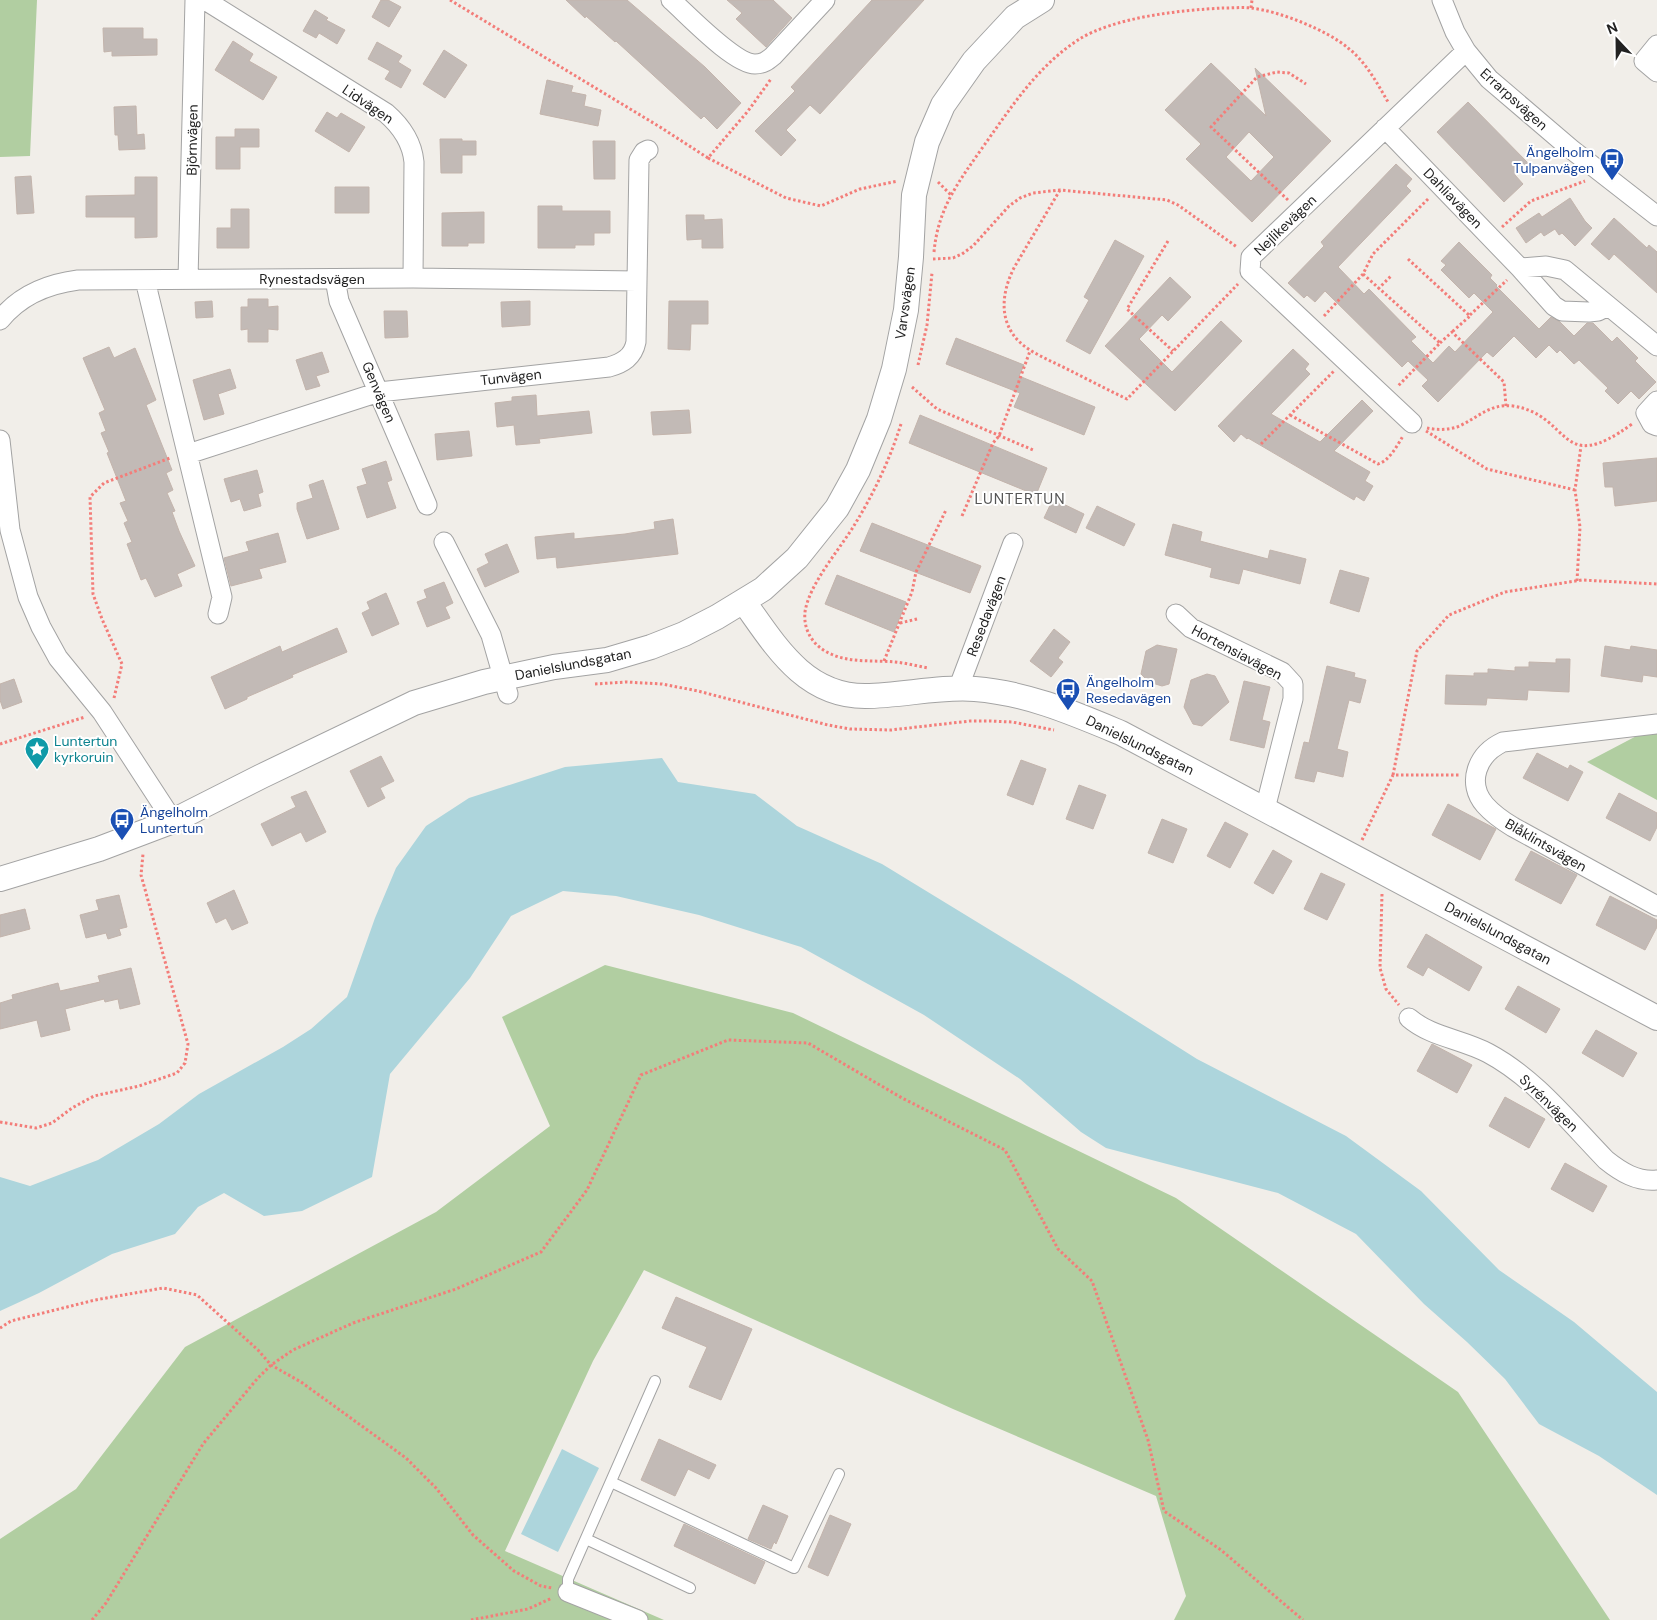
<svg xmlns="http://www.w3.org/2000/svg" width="1657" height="1620" font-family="'DM Sans',sans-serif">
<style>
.forest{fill:#b1cea1}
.water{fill:#add5dc}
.building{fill:#c2bab6;stroke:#c3b4ac;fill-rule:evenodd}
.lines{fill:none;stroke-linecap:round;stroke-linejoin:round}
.service-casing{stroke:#a3a3a3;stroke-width:12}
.minor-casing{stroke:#a3a3a3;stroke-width:21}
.tertiary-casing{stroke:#a3a3a3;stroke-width:26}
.path{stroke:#f37d79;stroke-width:3;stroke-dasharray:2.5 2.5;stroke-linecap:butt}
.service{stroke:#fff;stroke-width:10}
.minor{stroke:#fff;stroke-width:19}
.tertiary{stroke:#fff;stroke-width:24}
.labels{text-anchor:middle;stroke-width:4;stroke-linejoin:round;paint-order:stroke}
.street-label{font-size:14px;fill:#222;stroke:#fff}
.transit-label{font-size:14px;fill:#164399;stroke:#fff;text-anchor:start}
.culture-label{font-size:14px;fill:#0d838f;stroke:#fff;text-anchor:start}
.neighbourhood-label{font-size:15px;letter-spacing:1px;fill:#555;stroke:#fff}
</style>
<rect width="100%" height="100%" fill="#f1eee9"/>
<!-- forest -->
<path class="forest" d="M 0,0 L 37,0 L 30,156 L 0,157 Z
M 1657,730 L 1657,800 L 1587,762 L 1646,731 Z
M 605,965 L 793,1013 L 1176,1198 L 1458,1392 L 1610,1620 L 1174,1620 L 1186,1596 L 1156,1496 L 953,1409 L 644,1270 L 593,1361 L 505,1551 L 664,1620 L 0,1620 L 0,1539 L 76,1489 L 185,1347 L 436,1212 L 550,1126 L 502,1017 Z"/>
<!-- water -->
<path class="water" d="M 662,758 L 678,782 L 755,794 L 797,826 L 882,864 L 1072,980 L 1197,1059 L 1346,1136 L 1421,1191 L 1499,1270 L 1574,1322 L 1657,1392 L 1657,1495 L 1599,1456 L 1539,1424 L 1505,1379 L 1467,1342 L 1424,1304 L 1356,1234 L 1278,1193 L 1106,1148 L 1081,1132 L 1020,1079 L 924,1015 L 801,947 L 699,915 L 616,896 L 563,891 L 511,916 L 470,978 L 390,1074 L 372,1177 L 302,1211 L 264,1216 L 224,1193 L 198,1207 L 175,1234 L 112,1254 L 39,1293 L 0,1311 L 0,1177 L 30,1186 L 98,1160 L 159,1124 L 199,1094 L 283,1047 L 311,1029 L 347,997 L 375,918 L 396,868 L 426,826 L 469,798 L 565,767 Z
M 562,1449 L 599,1468 L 558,1552 L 521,1534 Z"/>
<!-- building -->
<path class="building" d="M 381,0 L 388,0 L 401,7 L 389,27 L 372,17 Z
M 566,0 L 627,0 L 705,67 L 741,103 L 717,129 L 704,116 L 701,119 L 616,41 L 615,42 L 586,16 L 585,18 Z
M 727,0 L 773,0 L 792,18 L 766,47 L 736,19 L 742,13 Z
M 872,0 L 924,0 L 820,114 L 810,105 L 786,130 L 796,140 L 781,156 L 755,131 L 795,91 L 791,87 Z
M 315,10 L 328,18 L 326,20 L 345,30 L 337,44 L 319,33 L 316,38 L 303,31 Z
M 103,28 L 143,28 L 143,39 L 157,39 L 157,55 L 112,56 L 112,51 L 104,52 Z
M 233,41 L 253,54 L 249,61 L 277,77 L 263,100 L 215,70 Z
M 377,42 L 402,56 L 398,62 L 411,70 L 401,88 L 385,79 L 390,71 L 368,59 Z
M 444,50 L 467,65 L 445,98 L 423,84 Z
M 1211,63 L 1266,116 L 1255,68 L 1331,141 L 1252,222 L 1186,159 L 1201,144 L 1165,110 ZM 1249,132 L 1274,157 L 1251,181 L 1226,157 Z
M 547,80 L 573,86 L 571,92 L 586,95 L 584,106 L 601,110 L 598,126 L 540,114 Z
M 1468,102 L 1528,163 L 1515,175 L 1523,184 L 1504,202 L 1437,132 Z
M 136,106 L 137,135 L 144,134 L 145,149 L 119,150 L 118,135 L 115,135 L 114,107 Z
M 327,112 L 337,118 L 341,113 L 365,127 L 349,152 L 315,131 Z
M 235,129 L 259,129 L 259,147 L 240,147 L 240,169 L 216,169 L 216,137 L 235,137 Z
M 440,139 L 462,139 L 462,141 L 476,141 L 476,155 L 462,155 L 462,173 L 441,173 Z
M 593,141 L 615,141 L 615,179 L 594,179 Z
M 1396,164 L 1412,179 L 1406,186 L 1411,191 L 1338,267 L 1364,294 L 1369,289 L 1416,337 L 1411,341 L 1433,363 L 1449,346 L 1455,352 L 1493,312 L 1474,293 L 1469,298 L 1441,270 L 1446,265 L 1441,261 L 1459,242 L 1492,275 L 1490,278 L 1497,285 L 1496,286 L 1539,329 L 1551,317 L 1560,322 L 1574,336 L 1587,323 L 1593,323 L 1612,342 L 1617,337 L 1638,358 L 1635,361 L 1656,382 L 1639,399 L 1631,391 L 1618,404 L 1605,391 L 1608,388 L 1579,360 L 1574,364 L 1560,350 L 1557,353 L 1549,345 L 1536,358 L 1514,336 L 1493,357 L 1487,352 L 1438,402 L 1422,386 L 1428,380 L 1408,361 L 1402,367 L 1325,291 L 1315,302 L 1307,295 L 1304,298 L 1288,283 L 1324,246 L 1321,242 Z
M 31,176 L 34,213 L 17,214 L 15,177 Z
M 135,177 L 157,177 L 157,237 L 135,238 L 135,217 L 86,217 L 86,196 L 135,195 Z
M 335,187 L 369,187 L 369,213 L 335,213 Z
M 1570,198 L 1585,221 L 1592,228 L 1575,246 L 1562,233 L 1559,235 L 1555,229 L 1544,236 L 1541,232 L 1526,243 L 1516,228 L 1539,213 L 1542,217 Z
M 538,206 L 562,206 L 562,211 L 610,211 L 610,233 L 594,233 L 594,245 L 575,245 L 575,248 L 538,248 Z
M 231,209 L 249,209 L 249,248 L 217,248 L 217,228 L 231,228 Z
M 484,212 L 484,243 L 468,243 L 468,246 L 442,246 L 442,213 Z
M 686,215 L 704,215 L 704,220 L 722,219 L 723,248 L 702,248 L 702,239 L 687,240 Z
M 1614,218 L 1647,248 L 1649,245 L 1657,252 L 1657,293 L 1614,254 L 1609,260 L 1591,244 Z
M 1115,240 L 1144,256 L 1090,354 L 1066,341 L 1089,300 L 1084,297 Z
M 1170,277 L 1191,297 L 1168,321 L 1162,315 L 1139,339 L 1172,372 L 1221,321 L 1242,341 L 1175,411 L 1105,346 Z
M 248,299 L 268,299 L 268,307 L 278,306 L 278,330 L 268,329 L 268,342 L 248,342 L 248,329 L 241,330 L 241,307 L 248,307 Z
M 212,301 L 213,317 L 196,318 L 195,302 Z
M 530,301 L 530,325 L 502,327 L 501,302 Z
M 669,301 L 708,301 L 708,324 L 691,324 L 690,350 L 668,349 Z
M 384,311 L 407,311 L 408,337 L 385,338 Z
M 956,338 L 1024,365 L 1019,376 L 1095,407 L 1084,435 L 1014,407 L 1020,393 L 946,364 Z
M 109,347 L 114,358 L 135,348 L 156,400 L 146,405 L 172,470 L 166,473 L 173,490 L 167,493 L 175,511 L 172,512 L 179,531 L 195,566 L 177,574 L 182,586 L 155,597 L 146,578 L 141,580 L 127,544 L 132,542 L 124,523 L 128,521 L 120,503 L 126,501 L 107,453 L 109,452 L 101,433 L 106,431 L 99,413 L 105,410 L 83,358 Z
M 1293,349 L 1309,364 L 1305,369 L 1310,374 L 1271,414 L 1320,442 L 1362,400 L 1373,411 L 1334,451 L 1370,472 L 1365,481 L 1373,486 L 1364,501 L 1356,496 L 1354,500 L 1248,438 L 1247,439 L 1241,434 L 1234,442 L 1218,426 Z
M 322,352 L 329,372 L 316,376 L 320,386 L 306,390 L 296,360 Z
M 230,369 L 236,388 L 218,394 L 224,414 L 204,420 L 193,380 Z
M 536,395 L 537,416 L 589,411 L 592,433 L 539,439 L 540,443 L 516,445 L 514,425 L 497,427 L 495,403 L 512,401 L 512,397 Z
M 689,410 L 691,433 L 653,435 L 651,412 Z
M 920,415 L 1047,468 L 1036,495 L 909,443 Z
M 469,431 L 472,456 L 437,460 L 435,434 Z
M 1657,458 L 1657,501 L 1615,506 L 1613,487 L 1605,487 L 1603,463 Z
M 386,461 L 392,480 L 387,482 L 396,508 L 367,518 L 357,487 L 367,484 L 362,469 Z
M 257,470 L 263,492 L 258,494 L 261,506 L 244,511 L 240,499 L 231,502 L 224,479 Z
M 323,480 L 339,529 L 307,539 L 297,509 L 297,503 L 313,498 L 309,485 Z
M 1053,499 L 1084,514 L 1076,533 L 1044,518 Z
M 1097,506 L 1135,524 L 1124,546 L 1086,528 Z
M 673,519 L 678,554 L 557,568 L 556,557 L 537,559 L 535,537 L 574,533 L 574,539 L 625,534 L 655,529 L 654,522 Z
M 872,523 L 981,566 L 970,593 L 860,551 Z
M 1173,524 L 1202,532 L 1200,541 L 1268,559 L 1270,550 L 1306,559 L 1300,584 L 1243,569 L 1239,584 L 1210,577 L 1212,568 L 1165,555 Z
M 278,533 L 286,562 L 259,569 L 262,578 L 231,586 L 224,558 L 249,551 L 246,542 Z
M 507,544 L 519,572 L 485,587 L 477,569 L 489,563 L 485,554 Z
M 1340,570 L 1369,578 L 1359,612 L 1330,603 Z
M 837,575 L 906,602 L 894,632 L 825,604 Z
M 444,582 L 453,603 L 445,607 L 450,618 L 427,627 L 417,602 L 427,598 L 424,590 Z
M 386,593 L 399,624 L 372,636 L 362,613 L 370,609 L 367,602 Z
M 337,628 L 347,652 L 292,675 L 293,677 L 247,697 L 247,699 L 225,709 L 211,677 L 280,646 L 282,652 Z
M 1054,629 L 1070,642 L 1058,658 L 1063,662 L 1051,677 L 1030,661 Z
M 1157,645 L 1177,649 L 1169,684 L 1162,686 L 1149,682 L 1141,674 L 1146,651 Z
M 1605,646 L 1630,650 L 1631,646 L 1657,650 L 1657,677 L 1643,675 L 1642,682 L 1601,676 Z
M 1556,659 L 1570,659 L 1569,692 L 1528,690 L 1527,700 L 1487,698 L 1486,705 L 1445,704 L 1446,675 L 1474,676 L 1474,673 L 1488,673 L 1488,669 L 1515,671 L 1515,667 L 1529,667 L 1529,662 L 1556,663 Z
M 1327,666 L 1355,673 L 1354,677 L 1366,680 L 1360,703 L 1349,700 L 1337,749 L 1348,752 L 1343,777 L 1317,771 L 1314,782 L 1295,778 L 1304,742 L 1309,743 Z
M 1207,674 L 1215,676 L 1229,702 L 1202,726 L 1193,724 L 1184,707 L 1191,680 Z
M 14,679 L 22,702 L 3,709 L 0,700 L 0,684 Z
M 1244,681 L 1270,687 L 1262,720 L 1270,722 L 1264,748 L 1230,740 Z
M 1537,753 L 1568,769 L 1570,765 L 1583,772 L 1568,801 L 1523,778 Z
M 381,756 L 394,781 L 380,788 L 385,798 L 368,807 L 350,771 Z
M 1021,760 L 1046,769 L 1033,805 L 1007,795 Z
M 1079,785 L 1106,795 L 1093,829 L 1066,819 Z
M 306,791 L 326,832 L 306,842 L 301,832 L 272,846 L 261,824 L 296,807 L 291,797 Z
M 1619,793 L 1657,813 L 1657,827 L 1650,841 L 1606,818 Z
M 1448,804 L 1496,829 L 1480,860 L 1432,835 Z
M 1162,819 L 1187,829 L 1173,863 L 1148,853 Z
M 1225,822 L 1248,834 L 1230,868 L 1207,856 Z
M 1273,850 L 1292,861 L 1273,894 L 1254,883 Z
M 1531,851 L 1577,875 L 1561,904 L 1515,880 Z
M 1321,873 L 1345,884 L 1327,920 L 1304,909 Z
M 234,890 L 248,923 L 232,930 L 226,918 L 216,923 L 207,903 Z
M 119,895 L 127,927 L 119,929 L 121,935 L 108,939 L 106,933 L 86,938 L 80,915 L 99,910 L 96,900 Z
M 1610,896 L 1657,920 L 1657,927 L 1645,950 L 1596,925 Z
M 25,909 L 30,929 L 0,937 L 0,915 Z
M 1426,934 L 1482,967 L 1469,991 L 1428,967 L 1423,976 L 1407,967 Z
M 131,968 L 140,1004 L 120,1009 L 118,999 L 105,1002 L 104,999 L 65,1009 L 70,1030 L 41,1037 L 37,1020 L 0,1029 L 0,1003 L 13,999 L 12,995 L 58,983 L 60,991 L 100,982 L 98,976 Z
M 1518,986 L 1560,1009 L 1546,1033 L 1505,1009 Z
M 1596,1030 L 1637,1053 L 1623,1077 L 1582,1053 Z
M 1432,1044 L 1472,1065 L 1457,1093 L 1417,1071 Z
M 1505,1097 L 1545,1119 L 1529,1148 L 1489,1126 Z
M 1565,1163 L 1607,1186 L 1593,1212 L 1551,1189 Z
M 676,1297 L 752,1329 L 721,1400 L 689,1387 L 707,1347 L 662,1328 Z
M 659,1439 L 716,1465 L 709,1479 L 688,1469 L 675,1496 L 641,1480 Z
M 763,1505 L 788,1516 L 776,1544 L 774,1542 L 771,1549 L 748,1539 Z
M 830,1515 L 851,1524 L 828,1576 L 808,1567 Z
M 684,1524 L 765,1562 L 755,1584 L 674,1546 Z"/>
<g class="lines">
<defs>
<path id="service" d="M 611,1482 L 794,1568 L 839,1474
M 586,1539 L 690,1588
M 568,1592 L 568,1579 L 655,1381"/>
<path id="minor" d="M 205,0 L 386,113 C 401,126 412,141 414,162 L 413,278
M 671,0 C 688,15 734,64 755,64 C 763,64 767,61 773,56 L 825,0
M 1442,0 L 1455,32 L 1466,51 L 1489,79 L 1571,149 L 1657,216
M 1657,45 L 1644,61 L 1657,72
M 1385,128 L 1520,268 L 1546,266 L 1565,270 L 1657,346
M 1520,268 L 1554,306 L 1562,311 L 1589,312 L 1598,311 L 1608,306
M 188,279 L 195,0
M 335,279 L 339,301 L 427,505
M 145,280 L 222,597 L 218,614
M 0,320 C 20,295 47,284 78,280 L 413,278 L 637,281
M 1657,401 L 1646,413 L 1652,424 L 1657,426
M 1412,423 L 1250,271 L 1251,257 L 1466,51
M 0,440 L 10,530 L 28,597 L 41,627 L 58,658 L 102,712 L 173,821
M 188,454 L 379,392 L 609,367 C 623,363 633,357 636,342 L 639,160 L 644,152 L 648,150
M 444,542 L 491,635 L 508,694
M 1176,614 L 1191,628 L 1282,672 L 1293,684 L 1293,699 L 1265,809
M 958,689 L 1013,543
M 1657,724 L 1503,742 C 1477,754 1466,783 1485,805 C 1493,814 1503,821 1513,827 L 1657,906
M 1409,1018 C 1431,1037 1462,1039 1488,1053 C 1535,1078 1569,1122 1606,1160 C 1621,1172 1637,1182 1657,1180
M 568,1592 L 638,1620"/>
<path id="tertiary" d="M 744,602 C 775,645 804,696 865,696 C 902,696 938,686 975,689 C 1027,693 1073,713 1121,733 L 1657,1018
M 0,879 L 99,849 L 173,821 L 262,776 L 414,703 L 484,682 L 554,667 L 607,660 L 651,647 L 684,634 L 717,617 L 763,589 L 797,558 L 837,508 L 858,470 L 879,419 L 894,369 L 906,310 L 911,257 L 914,195 L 927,142 L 943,105 L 974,61 L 1015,17 L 1042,0"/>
</defs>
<!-- service casing -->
<use href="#service" class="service-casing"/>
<!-- minor casing -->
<use href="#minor" class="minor-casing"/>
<!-- tertiary casing -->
<use href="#tertiary" class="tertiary-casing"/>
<!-- path -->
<path class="path" d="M 450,0 L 660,127 L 708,158 L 748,111 L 771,79
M 1251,8 L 1252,0
M 708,158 L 786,198 L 821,206 L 860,189 L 898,181
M 938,182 L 951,195
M 1060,190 L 1015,266 C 999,296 998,330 1030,350 C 1041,357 1053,362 1065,368 C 1085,378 1106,389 1127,399 L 1238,284
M 1288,200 L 1211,127 L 1257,77 L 1277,72 L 1289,73 L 1306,84
M 1502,227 L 1531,201 L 1585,181
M 1168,241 L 1127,309 L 1173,351
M 934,252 C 938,207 960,180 985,144 C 1012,106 1038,66 1078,40 C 1114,17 1181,10 1224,8 C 1233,8 1242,7 1251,8 C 1279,11 1327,30 1348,48 C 1366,62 1377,83 1388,102
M 933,259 L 953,258 L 962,254 L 973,246 L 1009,206 L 1020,198 L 1033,193 L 1060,190 L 1167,200 L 1178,205 L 1237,247
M 1408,259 L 1470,316 L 1452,332
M 1363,274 L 1440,343 L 1398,386
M 1378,289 L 1391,276
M 1470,315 L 1507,280
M 1324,316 L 1363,274 L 1373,254 L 1429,198
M 1440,343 L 1452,332 L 1504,382 L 1506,406
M 918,365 L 927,325 L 932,273
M 912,387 L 937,409 L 1033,450
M 1290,415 L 1378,464 C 1389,461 1397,446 1403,436
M 901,424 C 890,459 874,493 855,524 C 840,549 809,584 805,612 C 803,631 814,647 831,654 C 850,663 874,660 895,662 C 906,663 917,666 928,668
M 1427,428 C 1436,430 1448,430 1457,427 C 1477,419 1489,403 1513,406 C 1572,415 1558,478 1632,424
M 1426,431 L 1487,469 L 1575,490
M 1261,444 L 1334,371
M 962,516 L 993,443 L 999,436 L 1030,351
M 1577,581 L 1580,527 L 1575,490 L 1581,446
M 900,623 L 917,619
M 884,661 L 912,592 L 916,572 L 946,510
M 595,684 L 626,682 L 662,684 L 698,691 L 828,725 L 850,729 L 891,730 L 970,721 L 989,721 L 1012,722 L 1054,730
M 114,698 L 122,664 L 102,619 L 93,594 L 90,497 L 104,483 L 170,458
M 0,744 L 85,717
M 1393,775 L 1417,651 L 1449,615 L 1505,592 L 1582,580 L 1657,584
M 1362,840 L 1393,775 L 1460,775
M 1382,894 L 1380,968 L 1386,989 L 1399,1005
M 0,1122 L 36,1128 L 52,1123 L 72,1108 L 94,1096 L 139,1086 L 177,1073 L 185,1063 L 188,1044 L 141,875 L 143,854
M 0,1328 L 11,1321 L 95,1300 L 163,1288 L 197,1295 L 258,1350 L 271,1365 L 301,1382 L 406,1458 L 436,1488 L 473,1535 L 514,1571 L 541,1586 L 552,1588
M 92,1620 L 106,1603 L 203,1444 L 257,1379 L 271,1365 L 293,1350 L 353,1323 L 456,1289 L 541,1252 L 587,1190 L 641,1075 L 728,1040 L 808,1043 L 902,1098 L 1005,1150 L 1058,1249 L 1092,1281 L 1148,1440 L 1164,1511 L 1221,1550 L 1303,1620
M 471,1620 L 528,1609 L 552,1598"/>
<!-- service -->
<use href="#service" class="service"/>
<!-- minor -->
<use href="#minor" class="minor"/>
<!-- tertiary -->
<use href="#tertiary" class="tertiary"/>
</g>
<!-- icons -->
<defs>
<symbol id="bus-pin" viewBox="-11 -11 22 30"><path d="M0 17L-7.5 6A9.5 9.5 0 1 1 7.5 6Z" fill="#1a4fb4" stroke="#fff"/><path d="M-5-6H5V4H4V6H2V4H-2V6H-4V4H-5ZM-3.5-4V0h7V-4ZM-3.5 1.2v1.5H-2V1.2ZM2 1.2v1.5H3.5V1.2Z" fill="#fff"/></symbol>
<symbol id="sight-pin" viewBox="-11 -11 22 30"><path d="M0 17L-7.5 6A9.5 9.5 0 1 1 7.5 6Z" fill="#0f9aa8" stroke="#fff"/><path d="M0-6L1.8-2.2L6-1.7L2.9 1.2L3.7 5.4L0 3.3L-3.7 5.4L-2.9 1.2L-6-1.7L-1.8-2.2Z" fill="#fff"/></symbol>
</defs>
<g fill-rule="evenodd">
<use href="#bus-pin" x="1598" y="146" width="28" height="38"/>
<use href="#bus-pin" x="1054" y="676" width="28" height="38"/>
<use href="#sight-pin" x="23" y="735" width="28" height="38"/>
<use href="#bus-pin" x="108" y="806" width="28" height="38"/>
</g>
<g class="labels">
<!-- street labels -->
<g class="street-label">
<text transform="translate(1514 99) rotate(42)" y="5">Errarpsvägen</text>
<text transform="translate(368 104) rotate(34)" y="5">Lidvägen</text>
<text transform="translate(192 140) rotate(-89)" y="5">Björnvägen</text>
<text transform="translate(1453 198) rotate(46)" y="5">Dahliavägen</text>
<text transform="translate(1285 225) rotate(-44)" y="5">Nejlikevägen</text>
<text x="312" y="284">Rynestadsvägen</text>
<text transform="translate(905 303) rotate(-82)" y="5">Varvsvägen</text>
<text transform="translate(511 377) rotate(-6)" y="5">Tunvägen</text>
<text transform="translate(379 392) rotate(67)" y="5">Genvägen</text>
<text transform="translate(986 616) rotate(-69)" y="5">Resedavägen</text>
<text transform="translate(1237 652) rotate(28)" y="5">Hortensiavägen</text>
<text transform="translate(573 664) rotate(-11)" y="5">Danielslundsgatan</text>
<text transform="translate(1140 745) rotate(26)" y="5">Danielslundsgatan</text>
<text transform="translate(1546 845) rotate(30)" y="5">Blåklintsvägen</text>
<text transform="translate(1498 933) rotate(28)" y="5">Danielslundsgatan</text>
<text transform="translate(1549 1103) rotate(44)" y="5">Syrénvägen</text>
</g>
<!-- transit labels -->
<g class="transit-label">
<text x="1594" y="157" text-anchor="end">Ängelholm<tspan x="1594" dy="16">Tulpanvägen</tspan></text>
<text x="1086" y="687">Ängelholm<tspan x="1086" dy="16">Resedavägen</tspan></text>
<text x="140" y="817">Ängelholm<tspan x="140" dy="16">Luntertun</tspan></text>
</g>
<!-- culture labels -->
<g class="culture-label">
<text x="54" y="746">Luntertun<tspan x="54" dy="16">kyrkoruin</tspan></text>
</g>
<!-- neighbourhood labels -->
<g class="neighbourhood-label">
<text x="1020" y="504">LUNTERTUN</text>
</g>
</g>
<!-- north arrow -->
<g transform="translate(1617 40) rotate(338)" stroke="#ffffff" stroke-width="4" paint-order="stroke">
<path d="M0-4L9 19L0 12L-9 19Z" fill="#222222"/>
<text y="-8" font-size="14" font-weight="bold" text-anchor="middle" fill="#222222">N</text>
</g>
</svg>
